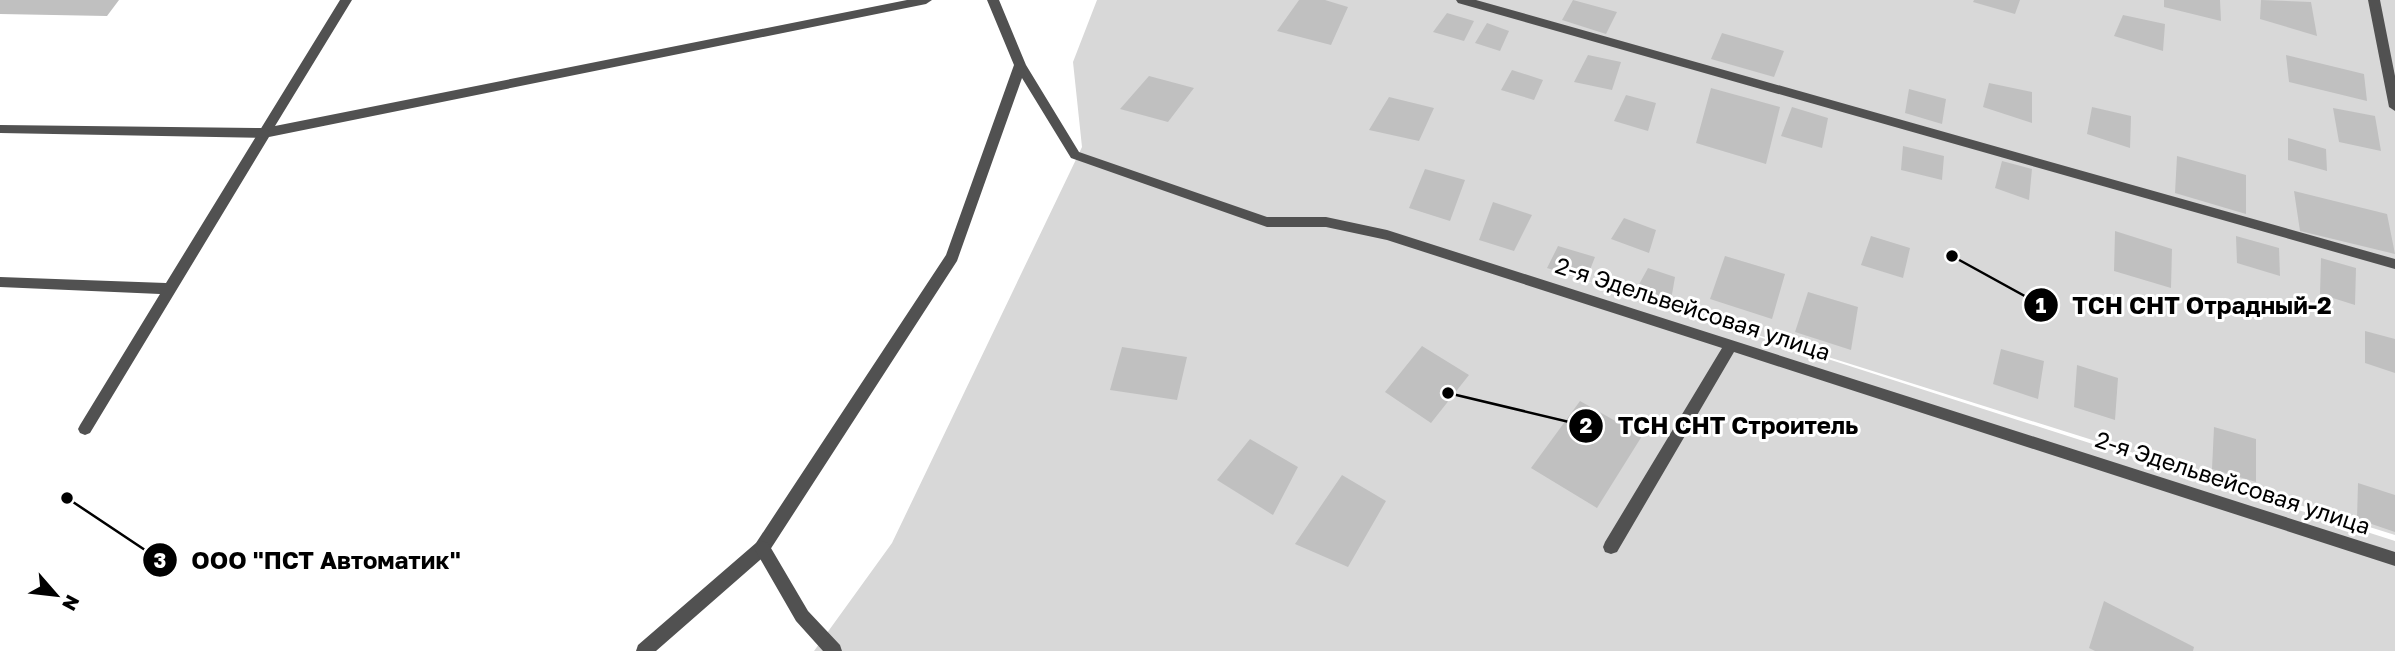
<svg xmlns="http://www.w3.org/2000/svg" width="2395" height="651" font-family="'Golos Text',sans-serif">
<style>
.green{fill:#d8d8d8}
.building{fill:#c0c0c0}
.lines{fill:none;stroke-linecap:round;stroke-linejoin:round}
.service{fill:#515151;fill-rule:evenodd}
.minor{fill:#515151;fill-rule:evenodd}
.labels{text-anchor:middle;stroke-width:6;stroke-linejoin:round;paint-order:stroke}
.street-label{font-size:23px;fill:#000;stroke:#fff}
.leader{fill:none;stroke:#000;stroke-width:2.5}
.callout-dot{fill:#000;stroke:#fff;stroke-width:2.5}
.mark-label{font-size:21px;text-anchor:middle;font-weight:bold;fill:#fff}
.callout-label{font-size:24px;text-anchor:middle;font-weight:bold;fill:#000;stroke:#fff;stroke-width:6;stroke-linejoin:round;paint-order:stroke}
</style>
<rect width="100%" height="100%" fill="#fff"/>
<!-- green -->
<path class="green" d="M 1097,0 L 2395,0 L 2395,535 L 1541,267 L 2395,541 L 2395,651 L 814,651 L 892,543 L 1082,147 L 1073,62 Z"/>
<!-- building -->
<path class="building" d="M 0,0 L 119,0 L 107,16 L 0,14 Z
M 1299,0 L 1325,0 L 1348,7 L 1331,45 L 1277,31 Z
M 1573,0 L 1617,12 L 1606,34 L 1562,20 Z
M 1974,0 L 2020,0 L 2015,14 L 1973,2 Z
M 2164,0 L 2220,0 L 2221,21 L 2164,7 Z
M 2261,0 L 2311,2 L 2317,36 L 2260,19 Z
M 1447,13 L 1474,21 L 1464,41 L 1433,32 Z
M 2123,15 L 2165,24 L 2163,51 L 2114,36 Z
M 1487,23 L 1509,31 L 1500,51 L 1475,43 Z
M 1722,33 L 1784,51 L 1774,77 L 1711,59 Z
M 1588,55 L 1621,62 L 1612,90 L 1574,82 Z
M 2286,55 L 2364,74 L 2367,101 L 2289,82 Z
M 1512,70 L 1543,80 L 1534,100 L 1501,90 Z
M 1149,76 L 1194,88 L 1168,122 L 1120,109 Z
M 1989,83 L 2032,92 L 2032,123 L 1983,107 Z
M 1711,88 L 1780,107 L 1766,164 L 1696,143 Z
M 1909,89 L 1946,99 L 1942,124 L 1905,113 Z
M 1626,95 L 1656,103 L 1648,131 L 1614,121 Z
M 1389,97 L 1434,108 L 1419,141 L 1369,130 Z
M 1792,107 L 1828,118 L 1822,148 L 1781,136 Z
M 2092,107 L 2131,116 L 2130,148 L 2087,134 Z
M 2333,108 L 2375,116 L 2381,151 L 2339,142 Z
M 2288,138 L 2326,149 L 2327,171 L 2288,160 Z
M 1903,146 L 1944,156 L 1942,180 L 1901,170 Z
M 2177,156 L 2246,175 L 2246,214 L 2175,193 Z
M 2002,161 L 2032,169 L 2029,200 L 1995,188 Z
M 1425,169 L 1465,180 L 1450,221 L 1409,208 Z
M 2294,191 L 2387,214 L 2395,254 L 2300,231 Z
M 1493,202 L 1532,215 L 1514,251 L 1479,240 Z
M 1624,218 L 1656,230 L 1649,253 L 1611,239 Z
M 2115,231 L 2172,249 L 2171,288 L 2114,271 Z
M 1871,236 L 1910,248 L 1903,278 L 1861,265 Z
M 2236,236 L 2279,248 L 2280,276 L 2237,263 Z
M 1558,246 L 1595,257 L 1586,280 L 1547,268 Z
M 1725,256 L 1785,274 L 1772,319 L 1710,299 Z
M 2321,258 L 2356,268 L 2355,305 L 2320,294 Z
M 1648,268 L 1675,277 L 1671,300 L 1637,288 Z
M 1808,292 L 1858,307 L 1851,350 L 1795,332 Z
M 2365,331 L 2395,339 L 2395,373 L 2365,363 Z
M 1422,346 L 1469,375 L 1431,423 L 1385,392 Z
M 1122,347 L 1187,357 L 1177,400 L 1110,390 Z
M 2001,349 L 2044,361 L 2038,399 L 1993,384 Z
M 2077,365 L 2118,378 L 2115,420 L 2074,407 Z
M 1580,401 L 1642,436 L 1597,508 L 1531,468 Z
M 2214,427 L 2256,439 L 2256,482 L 2212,469 Z
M 1250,439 L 1298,467 L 1273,515 L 1217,480 Z
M 1342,475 L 1386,501 L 1348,567 L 1295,544 Z
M 2358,483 L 2395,495 L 2395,532 L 2357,519 Z
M 2104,601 L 2194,647 L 2193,651 L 2095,651 L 2089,648 Z"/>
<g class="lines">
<!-- service -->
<path class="service" d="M 340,0 L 352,0 L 275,126 L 907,0 L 932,0 L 926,4 L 269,137 L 90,433 L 85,435 L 80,433 L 78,429 L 80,425 L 160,294 L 0,287 L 0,277 L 166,283 Z
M 987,0 L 999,0 L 1026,65 L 1079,152 L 1267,217 L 1326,217 L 1387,230 L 2395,552 L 2395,566 L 1734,352 L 1617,552 L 1611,554 L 1605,552 L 1603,547 L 1605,542 L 1722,348 L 1387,240 L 1326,227 L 1267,227 L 1071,158 L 1022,78 L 957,261 L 768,553 L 656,651 L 636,651 L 638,645 L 756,543 L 946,255 L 1014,65 Z
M 1456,0 L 1476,0 L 2395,259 L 2395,269 L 1458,3 Z
M 2368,0 L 2380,0 L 2395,76 L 2395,111 L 2389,107 Z"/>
<!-- minor -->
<path class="minor" d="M 0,125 L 265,128 L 271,133 L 265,138 L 0,133 Z
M 762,541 L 768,543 L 808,611 L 840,645 L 842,651 L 823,651 L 796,621 L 754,548 L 756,543 Z"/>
</g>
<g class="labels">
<!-- street labels -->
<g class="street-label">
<text transform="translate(1693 309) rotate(18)" y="8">2-я Эдельвейсовая улица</text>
<text transform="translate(2233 483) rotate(18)" y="8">2-я Эдельвейсовая улица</text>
</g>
</g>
<!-- callouts -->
<path class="leader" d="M1952 256L2041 305M1448 393L1586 426M67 498L160 560"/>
<g class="callout-dot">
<circle cx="1952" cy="256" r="7"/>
<circle cx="1448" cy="393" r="7"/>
<circle cx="67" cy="498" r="7"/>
<circle cx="2041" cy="305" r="18"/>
<circle cx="1586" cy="426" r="18"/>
<circle cx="160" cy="560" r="18"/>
</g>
<g class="mark-label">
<text x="2041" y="313">1</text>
<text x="1586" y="433">2</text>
<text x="160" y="568">3</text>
</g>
<g class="callout-label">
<text x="2202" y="314">ТСН СНТ Отрадный-2</text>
<text x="1738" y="434">ТСН СНТ Строитель</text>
<text x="326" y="569">ООО "ПСТ Автоматик"</text>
</g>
<!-- north arrow -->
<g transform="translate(56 595) rotate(118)" stroke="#ffffff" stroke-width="5" paint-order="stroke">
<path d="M0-5L12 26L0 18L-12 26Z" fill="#000000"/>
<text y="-10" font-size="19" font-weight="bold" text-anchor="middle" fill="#000000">N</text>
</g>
</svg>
